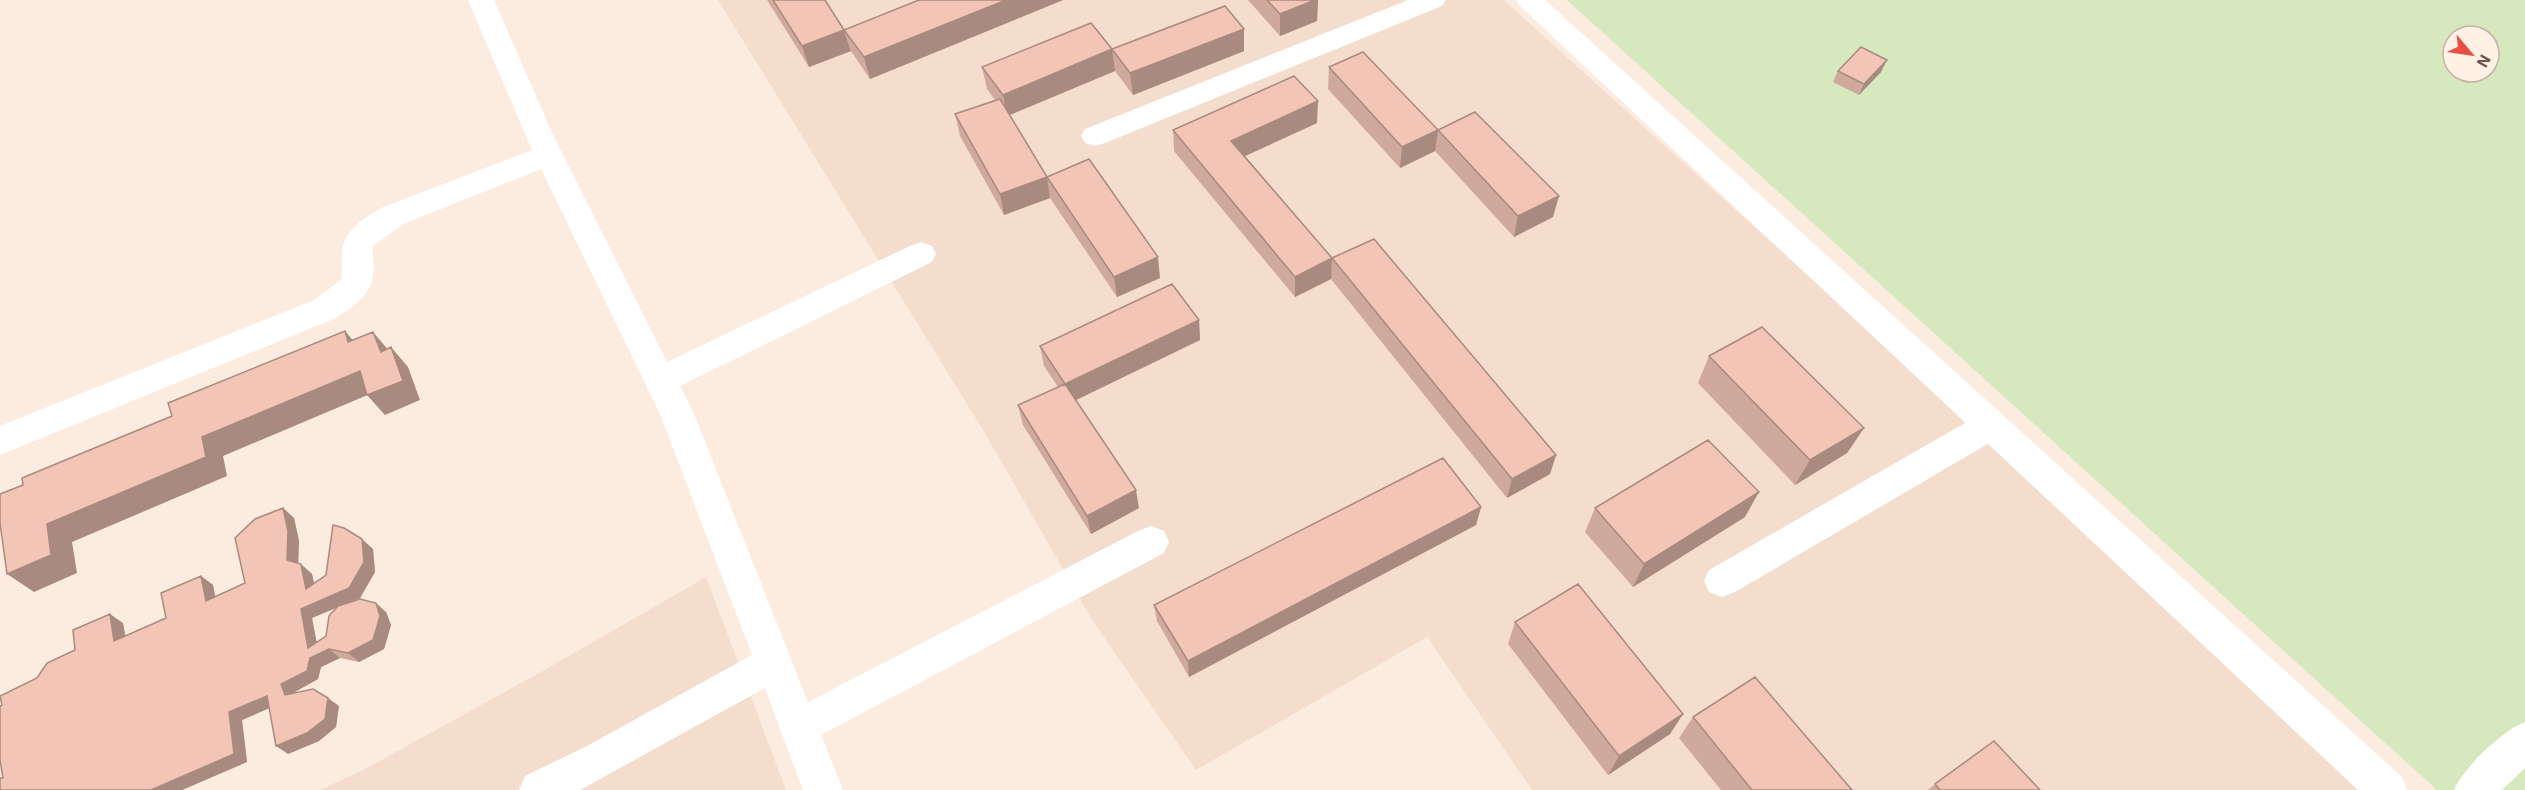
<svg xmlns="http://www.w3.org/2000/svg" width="2525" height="790" font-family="'Exo 2',sans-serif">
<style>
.residential{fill:#f4ddcd}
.green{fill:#d6e9be;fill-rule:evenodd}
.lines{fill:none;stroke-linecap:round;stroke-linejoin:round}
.minor{fill:#fff;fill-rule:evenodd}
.tertiary{fill:#fff;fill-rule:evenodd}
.wall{fill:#d0a99d;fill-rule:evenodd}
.shaded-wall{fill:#a98a7f}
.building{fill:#f2c5b6;stroke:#a98a7f;stroke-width:1.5}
</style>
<rect width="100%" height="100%" fill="#fcecdf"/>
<!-- residential -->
<path class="residential" d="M 718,0 L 1504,0 L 1921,378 L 2363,790 L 1532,790 L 1427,637 L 1196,770 L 1094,623 L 983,430 Z
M 706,577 L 786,790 L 320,790 L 367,768 L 548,668 Z"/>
<!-- green -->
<path class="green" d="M 1567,0 L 2525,0 L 2525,790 L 2437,790 ZM 2453,36 L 2489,36 L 2489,72 L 2453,72 Z"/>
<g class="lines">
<!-- minor -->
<path class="minor" d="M 468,0 L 494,0 L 553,135 L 667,362 L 910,246 L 921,242 L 932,246 L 936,254 L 932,262 L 680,386 L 694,414 L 808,702 L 1138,531 L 1151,526 L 1164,531 L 1169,542 L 1164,553 L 821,735 L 843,790 L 803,790 L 765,688 L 580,790 L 519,790 L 525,776 L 585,747 L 752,655 L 660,414 L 541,169 L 403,224 L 374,245 C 371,255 375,265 373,275 C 371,295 352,308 336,318 L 0,455 L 0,426 L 314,300 L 341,280 C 343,271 341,264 342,255 C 342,231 363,219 381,208 L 532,150 Z
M 1408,0 L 1446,0 L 1442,6 L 1105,143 L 1095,146 L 1085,143 L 1081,136 L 1085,129 Z
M 1991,411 L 2003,415 L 2008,425 L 2003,435 L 1735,592 L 1722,597 L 1709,592 L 1704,581 L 1709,570 L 1979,415 Z
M 2525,722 L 2525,768 L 2502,790 L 2454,790 C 2464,767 2501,732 2525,722 Z"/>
<!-- tertiary -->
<path class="tertiary" d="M 1516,0 L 1545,0 L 2401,776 L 2407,790 L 2358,790 L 1520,6 Z"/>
</g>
<!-- wall -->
<path class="wall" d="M 767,0 L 825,0 L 851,51 L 809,67 Z
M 919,0 L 1063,0 L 870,79 L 851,51 L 844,30 Z
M 1248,0 L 1318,0 L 1317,21 L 1280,36 Z
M 1244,29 L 1244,51 L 1133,95 L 1115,71 L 1010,115 L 1047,177 L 1160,278 L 1117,297 L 1050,198 L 1004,215 L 960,136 L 955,114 L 995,100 L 987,89 L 982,67 L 1112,49 Z
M 1329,67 L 1438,130 L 1553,217 L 1514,237 L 1435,151 L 1400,168 L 1328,89 Z
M 1838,71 L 1881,72 L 1859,95 L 1833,82 Z
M 1317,123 L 1245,156 L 1332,258 L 1556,455 L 1550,474 L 1507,498 L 1331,279 L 1295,297 L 1174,151 L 1173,130 Z
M 1199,320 L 1200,340 L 1075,400 L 1139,508 L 1091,534 L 1023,425 L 1018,405 L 1058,387 L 1044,366 L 1040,346 Z
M 1709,356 L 1864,428 L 1847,453 L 1795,485 L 1698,383 Z
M 1481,507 L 1476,525 L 1189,677 L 1157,621 L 1154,605 Z
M 283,508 L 294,518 L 299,541 L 298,563 L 312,574 L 314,583 L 373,549 L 375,572 L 360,598 L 345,604 L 386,612 L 391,625 L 384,649 L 359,662 L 340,658 L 321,667 L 318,679 L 293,693 L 339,706 L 336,727 L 319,741 L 288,754 L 269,708 L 242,720 L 247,762 L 182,790 L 0,790 L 3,778 L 37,678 L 75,650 L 123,623 L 125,636 L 166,618 L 201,576 L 213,585 L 215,597 L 245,583 ZM 337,607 L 326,636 L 316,642 L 312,618 Z
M 1595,508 L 1745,517 L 1633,587 L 1585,532 Z
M 1515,622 L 1683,714 L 1670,734 L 1608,775 L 1508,644 Z
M 1693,717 L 1852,790 L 1721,790 L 1679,738 Z
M 1935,784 L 2040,790 L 1928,790 Z"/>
<!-- shaded-wall -->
<path class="shaded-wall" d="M 1006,0 L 1063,0 L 870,79 L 864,57 Z
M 1315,0 L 1318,0 L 1317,21 L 1280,36 L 1280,14 Z
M 1244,29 L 1244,51 L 1133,95 L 1130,73 Z
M 844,30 L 851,51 L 809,67 L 802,46 Z
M 1112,49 L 1115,71 L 1007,116 L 1003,95 Z
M 1887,60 L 1881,72 L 1859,95 L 1864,84 Z
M 1318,101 L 1317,123 L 1232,162 L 1231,141 Z
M 1438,130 L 1435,151 L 1400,168 L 1402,147 Z
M 1047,177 L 1050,198 L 1004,215 L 1000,194 Z
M 1559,196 L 1553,217 L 1514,237 L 1518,216 Z
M 1158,257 L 1160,278 L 1117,297 L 1114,277 Z
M 1332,258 L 1331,279 L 1295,297 L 1295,277 Z
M 1199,320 L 1200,340 L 1068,404 L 1065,384 Z
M 345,331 L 362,351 L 348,342 Z
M 373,332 L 390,352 L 381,352 Z
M 391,347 L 408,367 L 420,400 L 385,415 L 367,395 Z
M 360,371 L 377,391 L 223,456 L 227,476 L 72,542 L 77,573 L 34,592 L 7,574 L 47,524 L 202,437 Z
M 1864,428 L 1847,453 L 1795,485 L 1810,460 Z
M 1556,455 L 1550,474 L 1507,498 L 1512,479 Z
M 1136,490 L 1139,508 L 1091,534 L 1087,516 Z
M 1759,492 L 1745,517 L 1633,587 L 1644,564 Z
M 1481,507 L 1476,525 L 1189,677 L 1188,661 Z
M 283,508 L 294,518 L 299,541 L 298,569 L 287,560 Z
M 362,539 L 373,549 L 375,572 L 360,598 L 312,618 L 319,654 L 329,649 L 340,658 L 321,667 L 318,679 L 293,693 L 297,703 L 285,695 L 281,684 L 308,648 L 301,609 Z
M 301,564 L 312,574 L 317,598 L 306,589 Z
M 201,576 L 213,585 L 218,610 L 206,601 Z
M 376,603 L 386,612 L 391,625 L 384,649 L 359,662 L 348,653 Z
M 110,614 L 123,623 L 128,650 L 114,641 Z
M 267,696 L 279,704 L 242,720 L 247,762 L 182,790 L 151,790 L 229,712 Z
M 328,698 L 339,706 L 336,727 L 319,741 L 288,754 L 276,746 Z
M 1683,714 L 1670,734 L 1608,775 L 1619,756 Z"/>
<!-- building -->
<path class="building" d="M 773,0 L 825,0 L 844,30 L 802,46 Z
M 919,0 L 1006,0 L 864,57 L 844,30 Z
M 1267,0 L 1315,0 L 1280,14 Z
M 1225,6 L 1244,29 L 1130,73 L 1112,49 L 1003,95 L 982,67 L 1091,23 L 1112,49 Z
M 1861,47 L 1887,60 L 1864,84 L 1838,71 Z
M 1363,52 L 1438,130 L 1402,147 L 1329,67 Z
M 1294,76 L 1318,101 L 1231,141 L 1332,258 L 1374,239 L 1556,455 L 1512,479 L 1332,258 L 1295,277 L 1173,130 Z
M 1000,99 L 1047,177 L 1089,159 L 1158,257 L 1114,277 L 1047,177 L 1000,194 L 955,114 Z
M 1475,112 L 1559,196 L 1518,216 L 1438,130 Z
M 1172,284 L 1199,320 L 1065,384 L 1040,346 Z
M 1762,327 L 1864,428 L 1810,460 L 1709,356 Z
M 345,331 L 348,342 L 373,332 L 381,352 L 391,347 L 403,381 L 367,395 L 360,371 L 202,437 L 206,457 L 47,524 L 51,555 L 7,574 L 0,523 L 0,494 L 23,485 L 22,478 L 172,416 L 168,403 Z
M 1065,384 L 1136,490 L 1087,516 L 1018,405 Z
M 1708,440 L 1759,492 L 1644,564 L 1595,508 Z
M 1443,458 L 1481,507 L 1188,661 L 1154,605 Z
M 283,508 L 288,531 L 287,560 L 301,564 L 306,589 L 326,575 L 333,525 L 344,528 L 362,539 L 364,562 L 349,588 L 301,609 L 308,648 L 326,636 L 329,616 L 338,606 L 360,599 L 376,603 L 380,616 L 373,640 L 348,653 L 329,649 L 310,658 L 307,671 L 281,684 L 285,695 L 313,689 L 328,698 L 325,719 L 307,733 L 276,746 L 267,696 L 229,712 L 234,754 L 151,790 L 0,790 L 0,778 L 3,778 L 0,760 L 0,706 L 2,705 L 0,696 L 37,678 L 47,663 L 75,650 L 73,630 L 110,614 L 114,641 L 166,618 L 161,593 L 201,576 L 206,601 L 245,583 L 235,538 L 255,519 Z
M 1578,584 L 1683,714 L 1619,756 L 1515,622 Z
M 1755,677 L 1852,790 L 1752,790 L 1693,717 Z
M 1994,741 L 2040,790 L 1940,790 L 1935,784 Z"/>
<!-- north arrow -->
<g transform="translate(2471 54) rotate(119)"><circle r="28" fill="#fff1e5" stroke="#c7b1a6" stroke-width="1.5"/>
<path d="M0-4.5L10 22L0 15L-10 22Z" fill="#e84e42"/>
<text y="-9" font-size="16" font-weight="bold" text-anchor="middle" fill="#725047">N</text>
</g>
</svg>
